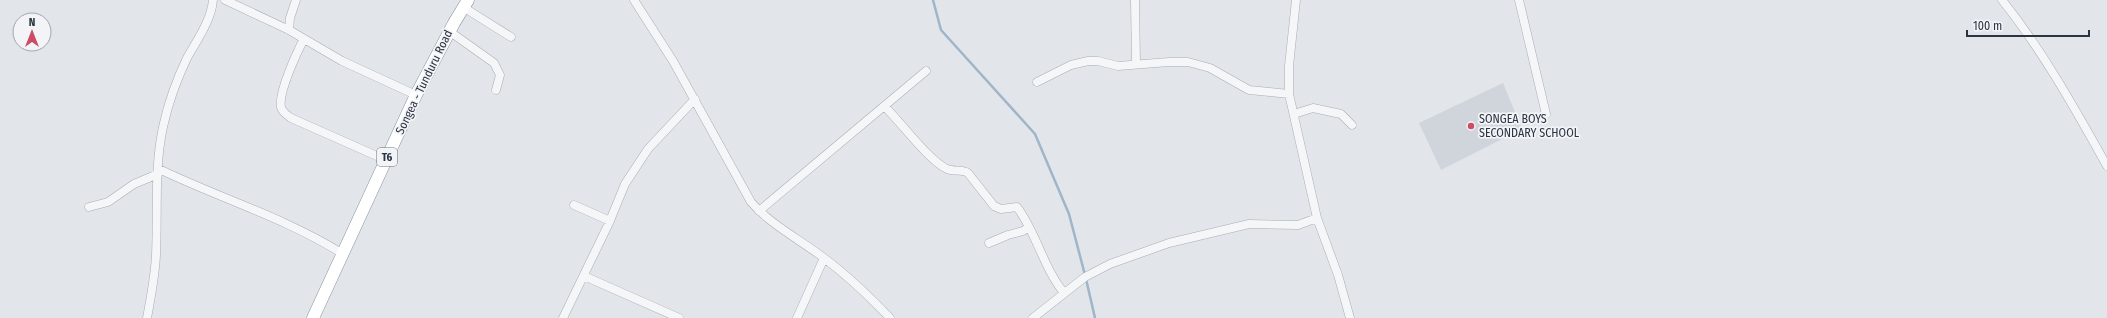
<svg xmlns="http://www.w3.org/2000/svg" width="2107" height="318" font-family="'Fira Sans Condensed',sans-serif">
<style>
.built{fill:#d0d5dc}
.lines{fill:none;stroke-linecap:round;stroke-linejoin:round}
.stream{stroke:#9fb5c9;stroke-width:2.5}
.minor-casing{stroke:#a7adb4;stroke-width:9}
.highway-casing{stroke:#8a94a0;stroke-width:13}
.minor{stroke:#f5f6f8;stroke-width:8}
.highway{stroke:#fff;stroke-width:12}
.poi-dot{fill:#ca4c65;stroke:#f2f4f7;stroke-width:1.5}
.labels{text-anchor:middle;stroke-width:3.5;stroke-linejoin:round;paint-order:stroke}
.shield{fill:#f2f4f7;stroke:#676e78;stroke-width:1}
.shield-label{font-size:11px;font-weight:bold;fill:#2b3442}
.street-label{font-size:12px;fill:#2b3442;stroke:#f2f4f7}
.poi-label{font-size:12px;fill:#2b3442;stroke:#f2f4f7;text-anchor:start}
</style>
<rect width="100%" height="100%" fill="#e2e6ea"/>
<!-- built -->
<path class="built" d="M 1503,83 L 1522,129 L 1441,170 L 1419,123 Z"/>
<g class="lines">
<!-- stream -->
<path class="stream" d="M 933,0 L 941,30 L 1035,134 L 1069,214 L 1085,275
M 1086,279 L 1095,318"/>
<defs>
<path id="minor" d="M 225,0 L 289,30 L 342,61 L 416,95
M 634,0 L 673,61 L 751,202 C 771,225 799,239 824,258 C 848,276 869,296 890,318
M 1135,0 L 1136,64
M 1296,0 L 1289,66 L 1289,94 L 1317,218 L 1338,275 L 1350,318
M 1519,0 L 1546,114
M 2002,0 C 2043,51 2075,109 2107,166
M 463,7 L 511,37
M 289,30 L 290,18 L 296,0
M 449,31 L 494,63 L 500,75 L 496,90
M 304,39 C 297,52 278,93 281,107 C 282,112 287,115 291,118 L 386,160
M 1037,82 L 1071,65 L 1088,61 L 1098,61 L 1118,66 L 1169,62 L 1188,62 L 1210,68 L 1249,90 L 1289,94
M 884,106 C 901,122 928,160 947,169 C 954,172 962,169 968,173 L 994,206 L 1001,209 L 1017,207 C 1037,234 1043,267 1064,293
M 1294,114 L 1313,108 L 1341,114 L 1352,125
M 159,169 C 219,198 286,218 343,254
M 574,205 L 610,221
M 89,207 L 108,202 L 134,184 L 158,174
M 759,211 L 926,71
M 989,243 L 1008,235 L 1023,231 L 1029,227
M 584,276 L 679,318
M 147,318 C 151,297 155,276 156,255 C 158,213 154,168 163,127 C 168,104 177,79 187,58 C 197,40 211,21 213,0
M 563,318 L 609,223 L 625,184 L 648,149 L 695,99
M 797,318 L 824,258
M 1033,318 L 1085,277 L 1110,264 L 1169,243 L 1249,224 L 1298,225 L 1317,218"/>
<path id="highway" d="M 313,318 L 416,95 L 454,23 L 468,0"/>
</defs>
<!-- minor casing -->
<use href="#minor" class="minor-casing"/>
<!-- highway casing -->
<use href="#highway" class="highway-casing"/>
<!-- minor -->
<use href="#minor" class="minor"/>
<!-- highway -->
<use href="#highway" class="highway"/>
</g>
<!-- markers -->
<circle class="poi-dot" cx="1471" cy="126" r="4"/>
<g class="labels">
<!-- shield labels -->
<rect class="shield" x="377" y="148" width="20" height="18" rx="3"/>
<g class="shield-label">
<text x="387" y="161">T6</text>
</g>
<!-- street labels -->
<g class="street-label">
<text transform="translate(424 82) rotate(-64)" y="4">Songea - Tunduru Road</text>
</g>
<!-- poi labels -->
<g class="poi-label">
<text x="1479" y="123">SONGEA BOYS<tspan x="1479" dy="14">SECONDARY SCHOOL</tspan></text>
</g>
</g>
<!-- north arrow -->
<g transform="translate(32 32)"><circle r="19" fill="#f2f4f7" stroke="#a2a7af"/>
<path d="M0-3L7 15L0 10L-7 15Z" fill="#ca4c65"/>
<text y="-6" font-size="11" font-weight="bold" text-anchor="middle" fill="#2b3442">N</text>
</g>
<!-- scale -->
<path d="M1967 30v6h122v-6" fill="none" stroke="#2b3442" stroke-width="2"/>
<text x="1973" y="30" font-size="12" fill="#2b3442" stroke="#f2f4f7" stroke-width="3" paint-order="stroke">100 m</text>
</svg>
